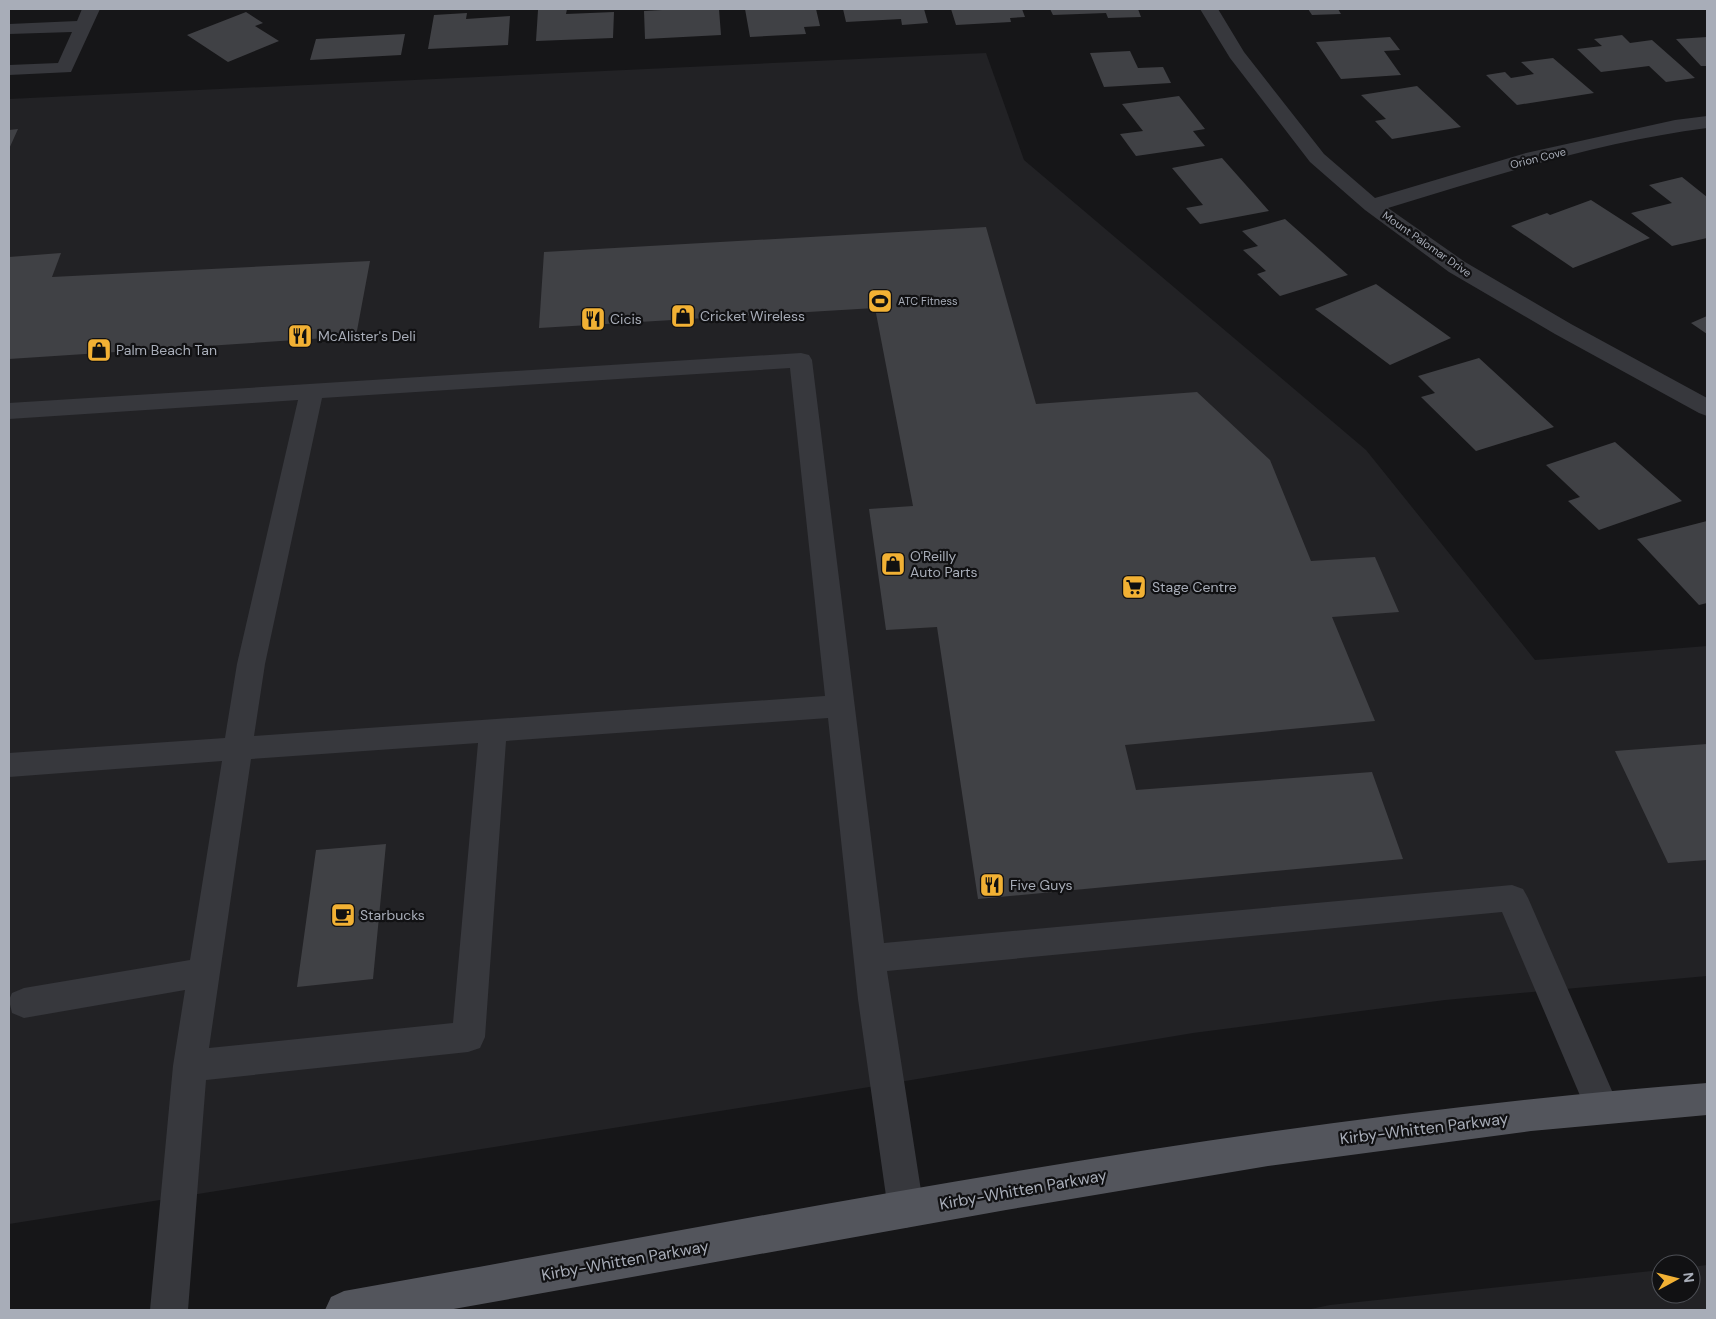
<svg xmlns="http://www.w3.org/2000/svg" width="1716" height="1319" font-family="'DM Sans',sans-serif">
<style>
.built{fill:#222225}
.building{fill:#404145}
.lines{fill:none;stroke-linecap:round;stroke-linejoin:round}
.minor{fill:#37383d;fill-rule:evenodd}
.major{fill:#53555c;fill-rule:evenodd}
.labels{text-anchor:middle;stroke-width:4.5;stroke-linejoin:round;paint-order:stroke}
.far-street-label{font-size:11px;fill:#a8adb8;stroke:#111113}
.far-poi-label{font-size:11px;fill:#a8adb8;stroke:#111113;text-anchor:start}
.poi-label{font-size:14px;fill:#a8adb8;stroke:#111113;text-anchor:start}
.near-street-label{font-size:16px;fill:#a8adb8;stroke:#111113}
</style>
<rect width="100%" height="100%" fill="#161618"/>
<!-- built -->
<path class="built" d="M 986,53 L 1024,160 L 1366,450 L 1535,660 L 1707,646 L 1707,976 L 1445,1000 L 1193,1033 L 815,1096 L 9,1224 L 9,99 Z
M 1707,1265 L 1707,1310 L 1306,1310 L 1330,1305 L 1661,1270 L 1661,1294 L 1691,1294 L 1691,1267 Z"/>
<!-- building -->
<path class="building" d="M 567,9 L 566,14 L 614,12 L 613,38 L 536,41 L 538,10 Z
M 680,9 L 719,9 L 721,35 L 645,39 L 644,11 Z
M 745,9 L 816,9 L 820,26 L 804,27 L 806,34 L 750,37 Z
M 843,9 L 924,9 L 928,23 L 902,25 L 901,19 L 846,22 Z
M 951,9 L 1022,9 L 1025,17 L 1010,18 L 1011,22 L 956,25 Z
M 1050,9 L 1138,9 L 1141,17 L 1108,18 L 1106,13 L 1053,15 Z
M 1308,9 L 1338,9 L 1341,14 L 1312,15 Z
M 246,12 L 263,23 L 255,26 L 279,41 L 228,62 L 187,35 Z
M 467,13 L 466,19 L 510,16 L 508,45 L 428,49 L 434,15 Z
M 405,34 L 401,55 L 310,60 L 316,39 Z
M 1622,35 L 1630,43 L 1652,40 L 1695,78 L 1666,82 L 1649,66 L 1601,72 L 1577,49 L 1602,46 L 1594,39 Z
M 1390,37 L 1400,50 L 1384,51 L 1401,75 L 1341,79 L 1316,42 Z
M 1707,37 L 1707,66 L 1701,66 L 1676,39 Z
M 1130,51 L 1138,68 L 1163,67 L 1171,83 L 1104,87 L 1090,53 Z
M 1553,58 L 1594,93 L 1517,105 L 1486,75 L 1505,72 L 1511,78 L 1534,74 L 1521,62 Z
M 1417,86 L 1461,127 L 1392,139 L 1375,121 L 1386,119 L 1361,95 Z
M 1179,96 L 1205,129 L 1193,131 L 1205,146 L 1136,156 L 1120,134 L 1143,131 L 1122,104 Z
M 18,129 L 9,149 L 9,130 Z
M 1222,158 L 1269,211 L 1200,224 L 1186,208 L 1203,205 L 1172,168 Z
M 1682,177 L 1707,197 L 1707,238 L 1672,246 L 1631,213 L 1672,203 L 1649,185 Z
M 1591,200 L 1650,238 L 1573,268 L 1511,226 L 1547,213 L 1550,215 Z
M 1285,219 L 1348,275 L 1280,296 L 1257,274 L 1266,271 L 1243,250 L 1258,246 L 1242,231 Z
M 986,227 L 1036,404 L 1197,392 L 1270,460 L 1311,561 L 1375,557 L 1399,612 L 1332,617 L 1375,721 L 1125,745 L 1136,790 L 1372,772 L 1403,859 L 978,899 L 937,627 L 886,630 L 869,509 L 913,506 L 875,308 L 539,328 L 544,252 Z
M 61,253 L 52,277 L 370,261 L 356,336 L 9,359 L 9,257 Z
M 1376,284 L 1451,338 L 1390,365 L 1315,309 Z
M 1707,316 L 1707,334 L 1691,323 Z
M 1479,358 L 1554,427 L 1476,451 L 1421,397 L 1435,393 L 1418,376 Z
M 1615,442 L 1682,501 L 1599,530 L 1568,501 L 1580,497 L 1546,465 Z
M 1707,521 L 1707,603 L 1699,605 L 1637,539 Z
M 1707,744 L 1707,860 L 1668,863 L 1615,751 Z
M 386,844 L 373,979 L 297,987 L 316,850 Z"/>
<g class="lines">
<!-- minor -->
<path class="minor" d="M 82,9 L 100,9 L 71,72 L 9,75 L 9,65 L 58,63 L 72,32 L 9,34 L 9,24 L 77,21 Z
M 1200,9 L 1218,9 L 1244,52 L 1324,154 L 1375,198 L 1526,153 L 1675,120 L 1707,116 L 1707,128 C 1598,142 1493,176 1388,208 L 1465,262 L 1571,324 L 1707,398 L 1707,416 L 1699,413 L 1555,334 L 1449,272 L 1365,210 L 1310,162 L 1230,58 Z
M 801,353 L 809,355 L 812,360 L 884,943 L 1512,885 L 1523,889 L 1528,898 L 1619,1107 L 1614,1119 L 1602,1123 L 1590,1119 L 1502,912 L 887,971 L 924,1210 L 919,1223 L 906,1228 L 893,1223 L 888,1210 L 858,999 L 828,718 L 506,741 L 485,1037 L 480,1048 L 468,1052 L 206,1080 L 188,1310 L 150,1310 L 173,1066 L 185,990 L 24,1018 L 12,1013 L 9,1000 L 12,993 L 24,988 L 190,960 L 222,761 L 9,777 L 9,753 L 225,738 L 237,664 L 298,400 L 9,419 L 9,403 ZM 790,368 L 825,696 L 254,736 L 265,664 L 322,398 ZM 478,743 L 453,1023 L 209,1048 L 251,759 Z"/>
<!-- major -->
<path class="major" d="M 1707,1083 L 1707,1115 L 1531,1131 L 1268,1166 L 1006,1210 L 448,1310 L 325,1310 L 331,1297 L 344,1291 C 796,1211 1248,1118 1707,1083 Z"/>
</g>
<!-- icons -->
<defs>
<symbol id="stadium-square" viewBox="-11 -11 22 22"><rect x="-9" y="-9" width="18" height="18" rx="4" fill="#f2b134" stroke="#111113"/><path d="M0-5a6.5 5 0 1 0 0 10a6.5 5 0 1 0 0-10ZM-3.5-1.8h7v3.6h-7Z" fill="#111"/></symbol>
<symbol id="shop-square" viewBox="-11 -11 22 22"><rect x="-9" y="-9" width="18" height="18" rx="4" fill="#f2b134" stroke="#111113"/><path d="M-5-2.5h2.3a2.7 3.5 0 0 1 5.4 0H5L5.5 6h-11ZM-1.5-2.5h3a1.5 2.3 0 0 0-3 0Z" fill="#111"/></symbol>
<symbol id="restaurant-square" viewBox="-11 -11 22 22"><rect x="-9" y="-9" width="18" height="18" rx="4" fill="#f2b134" stroke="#111113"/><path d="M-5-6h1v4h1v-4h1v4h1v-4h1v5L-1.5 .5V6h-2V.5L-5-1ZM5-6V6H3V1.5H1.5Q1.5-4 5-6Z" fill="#111"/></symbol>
<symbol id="supermarket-square" viewBox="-11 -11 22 22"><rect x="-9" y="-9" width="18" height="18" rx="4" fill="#f2b134" stroke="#111113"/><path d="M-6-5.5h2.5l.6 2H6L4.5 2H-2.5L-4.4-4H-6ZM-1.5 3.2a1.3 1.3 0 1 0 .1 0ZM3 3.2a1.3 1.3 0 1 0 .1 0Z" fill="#111"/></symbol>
<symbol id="cafe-square" viewBox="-11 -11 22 22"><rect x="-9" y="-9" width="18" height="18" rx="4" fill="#f2b134" stroke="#111113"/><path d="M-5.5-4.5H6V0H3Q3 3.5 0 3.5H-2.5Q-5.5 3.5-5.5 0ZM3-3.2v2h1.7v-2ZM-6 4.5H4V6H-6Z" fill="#111"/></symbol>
</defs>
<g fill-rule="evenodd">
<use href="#stadium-square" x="866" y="287" width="28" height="28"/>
<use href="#shop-square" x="669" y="302" width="28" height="28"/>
<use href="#restaurant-square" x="579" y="305" width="28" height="28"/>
<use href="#restaurant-square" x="286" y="322" width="28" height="28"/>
<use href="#shop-square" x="85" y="336" width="28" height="28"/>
<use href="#shop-square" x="879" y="550" width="28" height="28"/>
<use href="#supermarket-square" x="1120" y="573" width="28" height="28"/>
<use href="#restaurant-square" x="978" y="871" width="28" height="28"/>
<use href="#cafe-square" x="329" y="901" width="28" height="28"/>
</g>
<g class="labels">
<!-- far-street labels -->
<g class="far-street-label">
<text transform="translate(1538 158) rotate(-14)" y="4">Orion Cove</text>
<text transform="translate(1427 244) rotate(35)" y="4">Mount Palomar Drive</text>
</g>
<!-- far-poi labels -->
<g class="far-poi-label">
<text x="898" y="305">ATC Fitness</text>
</g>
<!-- poi labels -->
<g class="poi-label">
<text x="700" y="321">Cricket Wireless</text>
<text x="610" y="324">Cicis</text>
<text x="318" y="341">McAlister's Deli</text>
<text x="116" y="355">Palm Beach Tan</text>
<text x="910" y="561">O'Reilly<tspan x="910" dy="16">Auto Parts</tspan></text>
<text x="1152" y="592">Stage Centre</text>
<text x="1010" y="890">Five Guys</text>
<text x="360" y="920">Starbucks</text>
</g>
<!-- near-street labels -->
<g class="near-street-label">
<text transform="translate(1424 1128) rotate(-7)" y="6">Kirby-Whitten Parkway</text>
<text transform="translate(1023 1189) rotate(-10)" y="6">Kirby-Whitten Parkway</text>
<text transform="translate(625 1260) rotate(-10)" y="6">Kirby-Whitten Parkway</text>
</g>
</g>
<!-- border -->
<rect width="1716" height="1319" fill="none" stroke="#a8adb8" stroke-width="20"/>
<!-- north arrow -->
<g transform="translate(1676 1279) rotate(83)"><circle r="24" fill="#111113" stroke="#4d4f55"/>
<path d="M0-4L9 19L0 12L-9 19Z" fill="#f2b134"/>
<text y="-8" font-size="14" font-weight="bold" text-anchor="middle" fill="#a8adb8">N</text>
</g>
</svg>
